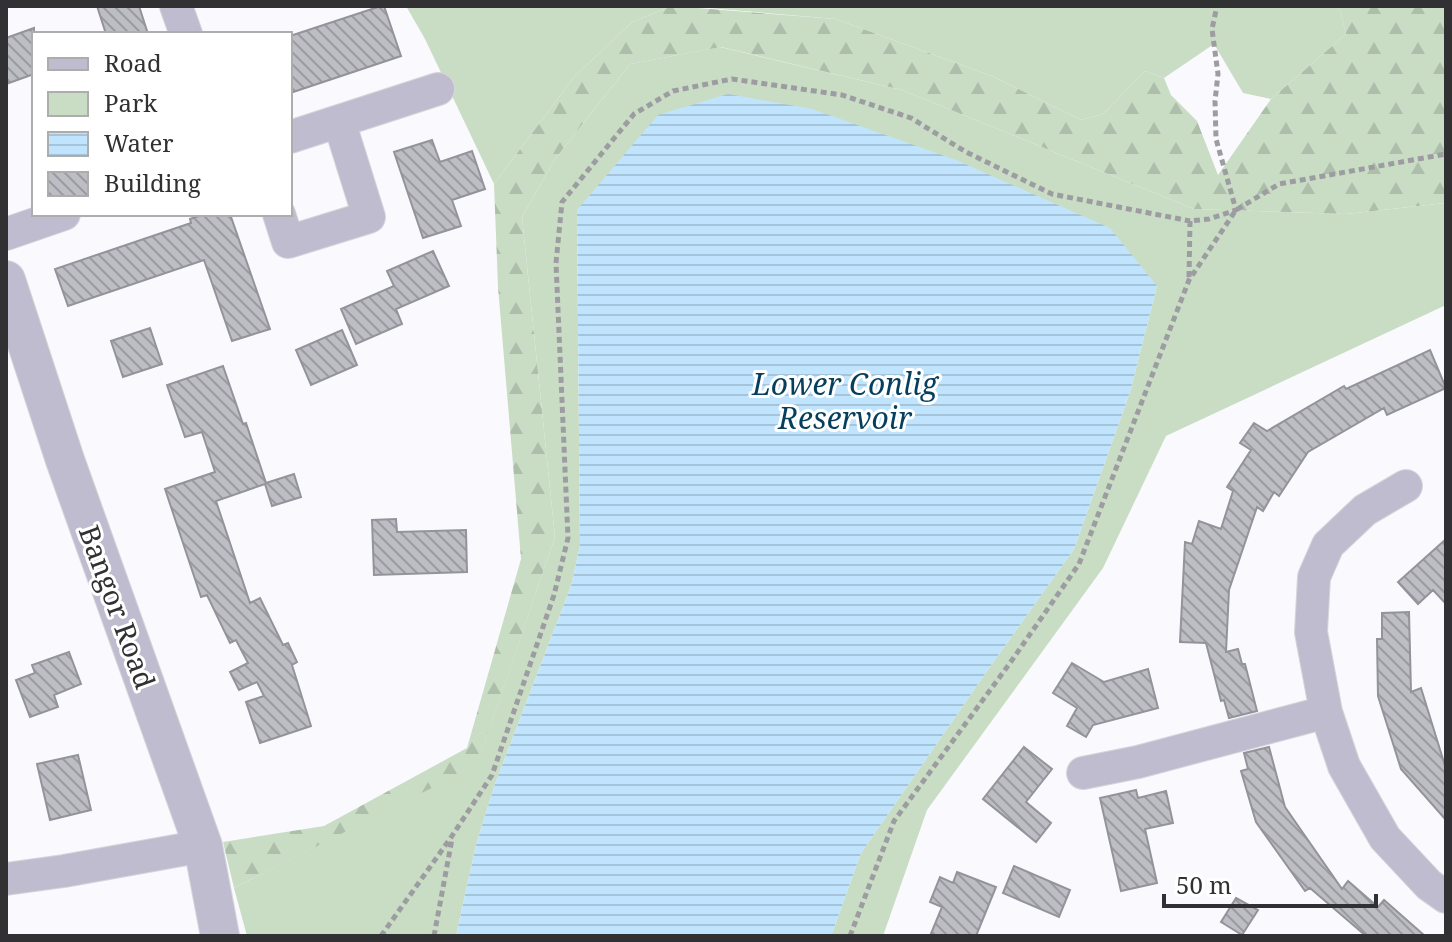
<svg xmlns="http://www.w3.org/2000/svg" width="1452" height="942" font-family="'Noto Serif',serif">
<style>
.green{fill:#c9ddc5}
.forest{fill:url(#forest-firs)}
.water{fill:url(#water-rules)}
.building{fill:url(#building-back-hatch);stroke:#94939b;stroke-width:2}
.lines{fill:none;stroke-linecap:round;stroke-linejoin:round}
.minor-casing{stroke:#d6d6da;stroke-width:34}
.tertiary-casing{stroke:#d6d6da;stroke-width:40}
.path{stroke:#9d9da1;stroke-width:5;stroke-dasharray:6 4;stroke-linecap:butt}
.minor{stroke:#c0bcd0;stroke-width:32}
.tertiary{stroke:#c0bcd0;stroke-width:38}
.labels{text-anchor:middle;stroke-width:6;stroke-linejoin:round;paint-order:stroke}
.street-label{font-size:28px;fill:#313134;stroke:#fff}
.water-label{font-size:30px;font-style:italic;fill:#053f5d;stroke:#fff}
</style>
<defs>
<pattern id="forest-firs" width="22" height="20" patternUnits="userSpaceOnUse" patternTransform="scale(2)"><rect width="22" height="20" fill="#c9ddc5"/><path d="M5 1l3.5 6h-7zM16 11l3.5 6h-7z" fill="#adbeaa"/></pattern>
<pattern id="water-rules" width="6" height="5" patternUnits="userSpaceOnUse" patternTransform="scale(2)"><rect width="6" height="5" fill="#c0e4fd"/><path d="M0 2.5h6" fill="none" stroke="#a5c4d9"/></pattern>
<pattern id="building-back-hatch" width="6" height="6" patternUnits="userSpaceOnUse" patternTransform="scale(2)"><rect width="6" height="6" fill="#bdbdc4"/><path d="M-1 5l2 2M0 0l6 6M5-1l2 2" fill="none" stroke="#9a9aa0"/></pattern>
</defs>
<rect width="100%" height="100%" fill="#fafafe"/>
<!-- green -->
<path class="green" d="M 406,6 L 672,6 L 632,22 L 574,77 L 494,184 L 425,39 Z
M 685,6 L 1339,6 L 1346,34 L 1271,99 L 1243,93 L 1214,44 L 1164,78 L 1145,71 L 1103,114 L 1081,120 L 992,76 L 836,19 Z
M 720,47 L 902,90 L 1194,209 L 1346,214 L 1446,203 L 1446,305 L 1166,436 L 1103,568 L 927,810 L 883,936 L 831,936 L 861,853 L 989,668 L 1074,549 L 1130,392 L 1157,286 L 577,210 L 580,546 L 571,586 L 495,784 L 476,845 L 456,936 L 247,936 L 234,888 L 477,764 L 555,537 L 522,217 L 555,159 L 630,64 Z"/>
<!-- forest -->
<path class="forest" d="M 672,6 L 836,19 L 992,76 L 1081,120 L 1103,114 L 1145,71 L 1164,78 L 1171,95 L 1197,121 L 1218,175 L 1271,99 L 1346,34 L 1339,6 L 1446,6 L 1446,203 L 1346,214 L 1194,209 L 902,90 L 721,47 L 630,64 L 555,159 L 522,217 L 555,537 L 477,765 L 234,888 L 223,842 L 324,826 L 467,748 L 521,559 L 498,287 L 494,184 L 574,77 L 632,22 Z"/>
<!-- water -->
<path class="water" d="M 728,94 L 812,109 L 956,160 L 1110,228 L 1157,286 L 1130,392 L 1074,549 L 989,668 L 861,853 L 831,936 L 456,936 L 476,845 L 495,784 L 571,586 L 580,546 L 577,210 L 658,115 Z"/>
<!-- building -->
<path class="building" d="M 97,6 L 139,6 L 148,34 L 106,34 Z
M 381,6 L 384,6 L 401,56 L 290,93 L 290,36 Z
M 34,28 L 34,74 L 6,84 L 6,38 Z
M 432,140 L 440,162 L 472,151 L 485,189 L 452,200 L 461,226 L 423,238 L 394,152 Z
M 205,214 L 230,214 L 270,329 L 232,341 L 204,260 L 68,306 L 55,269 L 191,223 L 190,219 Z
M 433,251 L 449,286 L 396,309 L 402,324 L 356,344 L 341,309 L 394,286 L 387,271 Z
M 150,328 L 162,364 L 123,377 L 111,341 Z
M 342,330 L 357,365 L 311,385 L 296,350 Z
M 1430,350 L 1446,388 L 1387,415 L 1384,408 L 1308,452 L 1279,496 L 1274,492 L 1263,511 L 1257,507 L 1229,590 L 1226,652 L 1238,649 L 1242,664 L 1245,664 L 1257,711 L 1229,718 L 1224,700 L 1221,701 L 1206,643 L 1180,642 L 1185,542 L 1192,544 L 1199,521 L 1221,529 L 1233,491 L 1227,487 L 1251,450 L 1240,443 L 1254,423 L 1267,431 L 1344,386 L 1346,389 Z
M 223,366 L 243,424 L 246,423 L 266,483 L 294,474 L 301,497 L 272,506 L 265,484 L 216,501 L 250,603 L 260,598 L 283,645 L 288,643 L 297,662 L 292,665 L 311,726 L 260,743 L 246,702 L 264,696 L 257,682 L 239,690 L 230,672 L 248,663 L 236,640 L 230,643 L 207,595 L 201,597 L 165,489 L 215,472 L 202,432 L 185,437 L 167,385 Z
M 396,519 L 397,532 L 466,530 L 467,572 L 374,575 L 372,520 Z
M 1446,539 L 1446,604 L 1433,590 L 1418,604 L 1398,582 Z
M 1409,612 L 1411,692 L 1421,688 L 1446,769 L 1446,820 L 1401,769 L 1378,696 L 1377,639 L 1382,639 L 1382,613 Z
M 69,652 L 81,684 L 54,695 L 58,707 L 30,717 L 16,680 L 35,673 L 32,665 Z
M 1072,663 L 1104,682 L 1148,669 L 1158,708 L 1093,725 L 1086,737 L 1067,726 L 1077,708 L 1053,693 Z
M 1024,747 L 1052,769 L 1026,802 L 1051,823 L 1036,842 L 983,799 Z
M 1269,747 L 1285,807 L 1342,889 L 1348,881 L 1378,907 L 1384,900 L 1425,936 L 1366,936 L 1310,888 L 1305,891 L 1256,822 L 1241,771 L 1248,769 L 1244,753 Z
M 78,755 L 91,810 L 50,820 L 37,764 Z
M 1136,790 L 1138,798 L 1166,791 L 1173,823 L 1145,829 L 1157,883 L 1121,891 L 1100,798 Z
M 1014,866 L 1070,890 L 1059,917 L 1003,893 Z
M 957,872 L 996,887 L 976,936 L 930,936 L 942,907 L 930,902 L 940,877 L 953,883 Z
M 1236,898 L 1258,910 L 1242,935 L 1221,922 Z"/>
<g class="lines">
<defs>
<path id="minor" d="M 176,6 L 186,34
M 290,137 L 438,89
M 279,214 L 288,242 L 369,217 L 339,121
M 6,234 L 64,214
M 1406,486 L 1365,510 L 1328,545 L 1314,577 L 1311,632 L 1326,712 L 1344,766 L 1385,838 L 1429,885 L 1446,897
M 1083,773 L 1138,762 L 1326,712
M 6,879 L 64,871 L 203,846"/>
<path id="tertiary" d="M 6,280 L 65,460 L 203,846 L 220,936"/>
</defs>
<!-- minor casing -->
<use href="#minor" class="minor-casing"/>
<!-- tertiary casing -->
<use href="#tertiary" class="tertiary-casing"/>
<!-- path -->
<path class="path" d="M 1189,277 L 1190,221 L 1209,219 L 1236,210 L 1216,139 L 1215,101 L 1218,74 L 1212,29 L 1217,6
M 381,936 L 452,836 L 492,775 L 554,595 L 568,538 L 556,263 L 562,202 L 634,114 L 673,91 L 732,79 L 842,95 L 911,118 L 966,152 L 1052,194 L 1190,221
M 434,936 L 452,839
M 850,936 L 894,821 L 1010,663 L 1079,564 L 1189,280 L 1236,210 L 1279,184 L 1446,154"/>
<!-- minor -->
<use href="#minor" class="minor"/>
<!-- tertiary -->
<use href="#tertiary" class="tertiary"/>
</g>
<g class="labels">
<!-- street labels -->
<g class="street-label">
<text transform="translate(117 607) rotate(70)" y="10">Bangor Road</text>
</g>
<!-- water labels -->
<g class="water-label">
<text x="845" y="395">Lower Conlig<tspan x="845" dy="34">Reservoir</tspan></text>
</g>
</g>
<!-- border -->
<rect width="1452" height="942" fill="none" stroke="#313134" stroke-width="16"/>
<!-- legend -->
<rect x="32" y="32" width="260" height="184" fill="#ffffff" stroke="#adadae" stroke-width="2"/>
<rect x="48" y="58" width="40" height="12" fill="#c0bcd0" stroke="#adadae" stroke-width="2"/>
<text x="104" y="72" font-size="24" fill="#313134">Road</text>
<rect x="48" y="92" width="40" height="24" fill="#c9ddc5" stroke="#adadae" stroke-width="2"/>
<text x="104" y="112" font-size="24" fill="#313134">Park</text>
<rect x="48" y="132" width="40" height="24" fill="url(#water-rules)" stroke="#adadae" stroke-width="2"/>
<text x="104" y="152" font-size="24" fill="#313134">Water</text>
<rect x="48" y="172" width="40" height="24" fill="url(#building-back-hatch)" stroke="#adadae" stroke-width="2"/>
<text x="104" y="192" font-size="24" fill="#313134">Building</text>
<!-- scale -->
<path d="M1164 894v12h212v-12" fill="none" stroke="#313134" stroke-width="4"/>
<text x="1176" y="894" font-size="24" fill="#313134" stroke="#ffffff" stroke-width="6" paint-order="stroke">50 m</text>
</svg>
